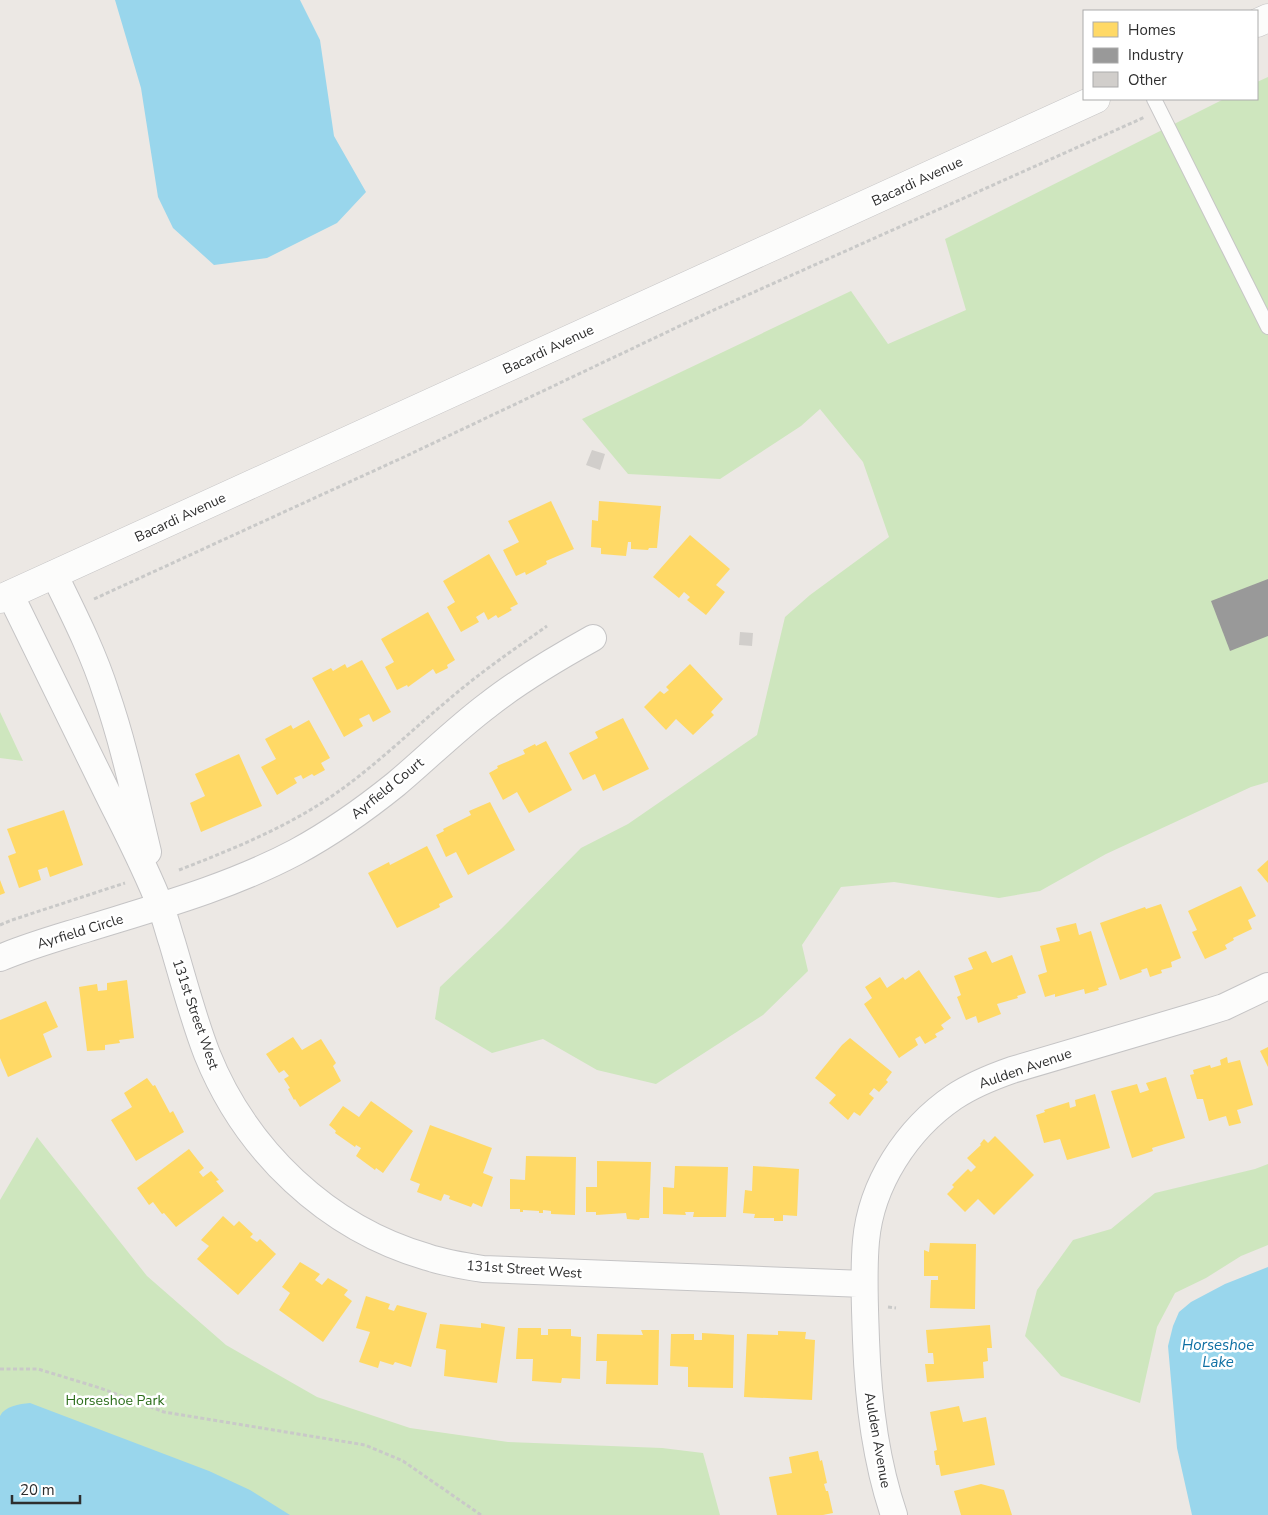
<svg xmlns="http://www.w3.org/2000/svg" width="1268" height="1515" font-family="'Nunito Sans',sans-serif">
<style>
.green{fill:#cee6be}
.water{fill:#99d6ec}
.homes{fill:#ffd966}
.industry{fill:#999}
.building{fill:#d1cecb}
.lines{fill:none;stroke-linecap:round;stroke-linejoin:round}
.service-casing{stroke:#c5c4c5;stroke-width:16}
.minor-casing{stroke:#c5c4c5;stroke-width:28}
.tertiary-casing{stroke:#c5c4c5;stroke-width:29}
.path{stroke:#c9c9c8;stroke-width:3;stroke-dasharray:4 2.5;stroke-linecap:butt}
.service{stroke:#fcfcfb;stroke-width:14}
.minor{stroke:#fcfcfb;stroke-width:26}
.tertiary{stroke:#fcfcfb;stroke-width:28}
.labels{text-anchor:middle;stroke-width:5;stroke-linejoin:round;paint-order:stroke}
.street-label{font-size:14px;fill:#2e2e2e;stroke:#fff}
.park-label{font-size:14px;fill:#2c6e1b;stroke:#fff}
.water-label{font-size:15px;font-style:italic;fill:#0d6fa3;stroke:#fff}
</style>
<rect width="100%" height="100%" fill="#ece8e4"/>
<!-- green -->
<path class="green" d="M 1268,77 L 1268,782 L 1251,787 L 1106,854 L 1040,891 L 999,898 L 894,882 L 841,887 L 802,945 L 808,971 L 763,1015 L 656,1084 L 597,1070 L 543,1039 L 492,1053 L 435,1019 L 440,987 L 501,929 L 581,848 L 628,824 L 757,735 L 785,617 L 810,595 L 889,537 L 863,462 L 820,409 L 801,426 L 720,479 L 628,474 L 582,419 L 851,291 L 888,344 L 966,310 L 945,239 L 1224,99 L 1257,99 L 1257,82 Z
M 0,712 L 23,761 L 0,758 Z
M 37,1137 L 147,1276 L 226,1345 L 317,1397 L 410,1428 L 508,1442 L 662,1448 L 703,1453 L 720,1515 L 0,1515 L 0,1200 Z
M 1268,1164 L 1268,1245 L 1241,1256 L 1206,1278 L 1175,1293 L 1157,1327 L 1140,1403 L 1061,1376 L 1025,1336 L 1037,1290 L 1073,1240 L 1111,1229 L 1155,1193 L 1255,1169 Z"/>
<!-- water -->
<path class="water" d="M 115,0 L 300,0 L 320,40 L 334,136 L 366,192 L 337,223 L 267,258 L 214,265 L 173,228 L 158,197 L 141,88 Z
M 1268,1267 L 1268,1515 L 1192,1515 L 1177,1448 L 1168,1346 L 1173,1326 L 1179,1312 L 1191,1302 L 1225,1284 Z
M 30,1403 L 209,1471 L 250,1490 L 290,1515 L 0,1515 L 0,1416 C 5,1406 19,1404 30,1403 Z"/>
<!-- homes -->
<path class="homes" d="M 551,501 L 574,549 L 546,561 L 547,564 L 526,575 L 525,572 L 516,576 L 503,550 L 519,542 L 508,521 Z
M 599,501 L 661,506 L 657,548 L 649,548 L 648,550 L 631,549 L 631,542 L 628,542 L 626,556 L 601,554 L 601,548 L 591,547 L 592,520 L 598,521 Z
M 690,535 L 730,569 L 716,585 L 725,592 L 706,615 L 687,600 L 690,597 L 684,592 L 679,598 L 653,577 Z
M 489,554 L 518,604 L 510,608 L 512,610 L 498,618 L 496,615 L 488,620 L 484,612 L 476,617 L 479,622 L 461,632 L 447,607 L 455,602 L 443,581 Z
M 428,612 L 455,660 L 447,665 L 448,668 L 436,674 L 433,669 L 408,687 L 407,685 L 397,690 L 385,667 L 394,662 L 381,639 Z
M 362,660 L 391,712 L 373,722 L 369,714 L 359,719 L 363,726 L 344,737 L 312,678 L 331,668 L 333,671 L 345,664 L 347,668 Z
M 690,664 L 723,699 L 711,712 L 714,715 L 693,735 L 676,719 L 666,730 L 644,707 L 660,691 L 664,694 L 669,690 L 666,687 Z
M 623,718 L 649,769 L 603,791 L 595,774 L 583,780 L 569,753 L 598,738 L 595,732 Z
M 309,720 L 330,758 L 321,763 L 325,770 L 314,776 L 312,774 L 303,779 L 301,775 L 294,778 L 297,783 L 277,795 L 261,767 L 276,759 L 265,739 L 291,725 L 293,729 Z
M 546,741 L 572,790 L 529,813 L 517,792 L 503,800 L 489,773 L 498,768 L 497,766 L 525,754 L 523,750 L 535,744 L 536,746 Z
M 239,754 L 262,806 L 201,832 L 190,803 L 205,796 L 195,774 Z
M 490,802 L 515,850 L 468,875 L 456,852 L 446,857 L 436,835 L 444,831 L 443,829 L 471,815 L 469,811 Z
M 64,810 L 83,865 L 50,877 L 47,867 L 38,870 L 41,880 L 19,888 L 8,856 L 16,853 L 7,829 Z
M 427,846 L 453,897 L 439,904 L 440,907 L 397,928 L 368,873 L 389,862 L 390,865 Z
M 1268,860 L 1268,883 L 1257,870 Z
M 0,880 L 5,893 L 0,895 Z
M 1241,886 L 1256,916 L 1248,920 L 1252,929 L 1233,938 L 1234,940 L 1225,945 L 1227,949 L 1205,959 L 1192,932 L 1197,930 L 1188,911 Z
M 1161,904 L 1181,958 L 1171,962 L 1172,967 L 1161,970 L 1162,973 L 1150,977 L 1147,968 L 1141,970 L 1142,972 L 1120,980 L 1100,923 L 1145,907 L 1146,909 Z
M 1076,923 L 1079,935 L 1091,931 L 1107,985 L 1098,988 L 1099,990 L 1085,994 L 1084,989 L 1055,997 L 1055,994 L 1045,997 L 1038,975 L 1047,972 L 1040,946 L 1060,941 L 1056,928 Z
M 986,951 L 992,963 L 1012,955 L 1026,993 L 1017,996 L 1018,998 L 997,1004 L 1001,1014 L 978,1023 L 976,1016 L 966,1020 L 957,997 L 961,995 L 954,976 L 973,969 L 968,958 Z
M 919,970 L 951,1018 L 941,1025 L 944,1029 L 935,1034 L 937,1037 L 925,1044 L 920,1036 L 915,1039 L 918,1045 L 899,1058 L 864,1004 L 872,998 L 865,987 L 880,977 L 887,988 L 903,977 L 905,980 Z
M 127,980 L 134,1038 L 119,1040 L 120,1043 L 105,1045 L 105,1050 L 87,1051 L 79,987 L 97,984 L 98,991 L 107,990 L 107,983 Z
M 46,1001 L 58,1027 L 43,1034 L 52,1057 L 8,1077 L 0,1058 L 0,1020 Z
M 293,1037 L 302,1050 L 321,1039 L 336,1063 L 333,1066 L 341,1081 L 300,1107 L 295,1099 L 294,1100 L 288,1089 L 290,1088 L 284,1079 L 289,1076 L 284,1070 L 279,1073 L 266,1054 Z
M 850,1038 L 892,1072 L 886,1080 L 888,1082 L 879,1092 L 874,1088 L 869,1094 L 874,1098 L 860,1116 L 854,1112 L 848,1120 L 829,1103 L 836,1095 L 815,1078 L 842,1045 Z
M 1268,1047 L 1268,1067 L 1260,1051 Z
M 1227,1057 L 1228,1063 L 1240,1060 L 1253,1105 L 1237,1110 L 1241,1123 L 1229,1126 L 1226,1116 L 1209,1121 L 1203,1099 L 1197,1099 L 1190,1075 L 1194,1074 L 1193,1070 L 1210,1065 L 1211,1068 L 1221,1065 L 1220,1060 Z
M 1166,1077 L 1185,1138 L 1152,1148 L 1153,1151 L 1132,1158 L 1111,1091 L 1137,1084 L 1140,1093 L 1149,1090 L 1146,1083 Z
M 147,1078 L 153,1086 L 155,1085 L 170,1113 L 173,1111 L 184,1132 L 136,1161 L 111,1120 L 132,1107 L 124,1093 Z
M 1095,1094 L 1110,1148 L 1067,1160 L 1060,1139 L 1044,1143 L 1036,1115 L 1045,1112 L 1044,1110 L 1069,1102 L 1070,1108 L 1076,1106 L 1075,1100 Z
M 371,1101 L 413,1131 L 383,1173 L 376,1168 L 375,1170 L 356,1156 L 361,1148 L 356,1145 L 355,1147 L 335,1133 L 336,1131 L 329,1125 L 343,1106 L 359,1117 Z
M 430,1125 L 492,1148 L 483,1173 L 493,1177 L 482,1207 L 473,1203 L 471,1207 L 449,1199 L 450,1196 L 444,1194 L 441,1201 L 417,1192 L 420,1184 L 410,1180 Z
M 995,1136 L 1034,1175 L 994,1215 L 978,1199 L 965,1212 L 947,1194 L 954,1187 L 952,1185 L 968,1169 L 971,1172 L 976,1167 L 967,1158 L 981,1145 L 980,1144 L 984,1139 L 988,1143 Z
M 189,1149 L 204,1168 L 199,1172 L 203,1177 L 211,1171 L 219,1180 L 216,1181 L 224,1191 L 176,1227 L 164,1213 L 162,1214 L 153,1202 L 149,1205 L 137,1188 Z
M 526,1156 L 576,1157 L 575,1215 L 551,1214 L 551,1211 L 543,1210 L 543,1213 L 539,1213 L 539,1211 L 523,1210 L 523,1212 L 520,1212 L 520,1209 L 510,1209 L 510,1179 L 525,1180 Z
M 597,1161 L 651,1162 L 649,1218 L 640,1218 L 639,1220 L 627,1219 L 626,1213 L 596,1215 L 596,1212 L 586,1212 L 586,1187 L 597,1187 Z
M 675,1166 L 728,1167 L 726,1217 L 693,1217 L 694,1212 L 685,1212 L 686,1215 L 663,1214 L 663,1187 L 674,1188 Z
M 753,1166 L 799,1169 L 797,1216 L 783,1215 L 783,1221 L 774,1221 L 774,1218 L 754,1218 L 755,1214 L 743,1213 L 745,1190 L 752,1191 Z
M 223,1216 L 234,1226 L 239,1221 L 253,1234 L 250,1237 L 257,1242 L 260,1239 L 276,1254 L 238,1295 L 197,1259 L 209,1246 L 201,1240 Z
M 930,1243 L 976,1244 L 975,1309 L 930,1308 L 931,1280 L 938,1280 L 938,1276 L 924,1276 L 924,1250 L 929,1252 Z
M 300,1262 L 320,1274 L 315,1280 L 322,1285 L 328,1278 L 348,1290 L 344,1295 L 352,1301 L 323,1342 L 279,1310 L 290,1293 L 282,1287 Z
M 366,1296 L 390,1304 L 388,1309 L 394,1311 L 397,1305 L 427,1313 L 411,1367 L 395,1362 L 393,1365 L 380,1361 L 378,1368 L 359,1362 L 370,1332 L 356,1328 Z
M 481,1323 L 505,1327 L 497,1383 L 444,1376 L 446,1350 L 436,1348 L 440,1324 L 481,1328 Z
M 990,1325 L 992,1348 L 987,1348 L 988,1361 L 983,1362 L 984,1378 L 927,1382 L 925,1364 L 934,1364 L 933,1353 L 928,1353 L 926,1330 Z
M 518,1328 L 541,1328 L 541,1335 L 548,1335 L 548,1329 L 571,1329 L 571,1336 L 581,1337 L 580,1379 L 562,1378 L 561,1383 L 532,1381 L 533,1359 L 516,1359 Z
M 641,1330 L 659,1330 L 658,1385 L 606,1384 L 607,1361 L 596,1361 L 597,1334 L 643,1335 Z
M 778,1331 L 806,1332 L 805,1339 L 815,1340 L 812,1400 L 744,1397 L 747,1334 L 778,1335 Z
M 702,1333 L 734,1335 L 733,1388 L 688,1387 L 688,1367 L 670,1366 L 671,1334 L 694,1334 L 694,1340 L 702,1340 Z
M 959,1406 L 963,1422 L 986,1417 L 995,1465 L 941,1476 L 939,1465 L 936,1465 L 934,1451 L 937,1450 L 930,1412 Z
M 818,1451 L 820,1461 L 822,1460 L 827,1483 L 824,1484 L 826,1491 L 828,1491 L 833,1513 L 823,1515 L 777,1515 L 769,1477 L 792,1473 L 789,1457 Z
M 981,1484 L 1004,1490 L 1012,1515 L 961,1515 L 954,1491 Z"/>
<!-- industry -->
<path class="industry" d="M 1268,579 L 1268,636 L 1230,651 L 1211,601 Z"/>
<!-- building -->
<path class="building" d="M 592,450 L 605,454 L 600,470 L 586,465 Z
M 740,632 L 753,633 L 752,646 L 739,645 Z"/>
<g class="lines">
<defs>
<path id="service" d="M 1154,99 L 1268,327"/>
<path id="minor" d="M 54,574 C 73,613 93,652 106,693 C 124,745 135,798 148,852
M 10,594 C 42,658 73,722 104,786 C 123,825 144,864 160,905 C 165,917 168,930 172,942 C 183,979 193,1018 207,1054 C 246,1151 327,1228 427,1257 C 445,1263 464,1266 483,1269 L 864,1284
M 0,958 C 28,946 57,938 86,929 C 157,907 230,887 296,852 C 331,833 365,809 396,784 C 427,758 456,729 488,705 C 521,679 557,658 593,638
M 894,1515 C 875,1459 868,1399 866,1340 C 865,1307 863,1274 866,1241 C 871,1184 907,1129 954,1097 C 972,1085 992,1077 1012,1070 L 1195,1016 L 1224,1007 L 1268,986"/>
<path id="tertiary" d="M 1257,23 L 1268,18
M 0,599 L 1096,99"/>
</defs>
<!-- service casing -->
<use href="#service" class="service-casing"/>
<!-- minor casing -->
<use href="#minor" class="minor-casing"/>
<!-- tertiary casing -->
<use href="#tertiary" class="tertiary-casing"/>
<!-- path -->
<path class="path" d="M 94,599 L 404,457 L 705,314 L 1145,117
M 179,870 C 228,851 278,831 323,802 C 368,773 406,735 447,701 C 478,674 513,650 547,626
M 0,925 L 12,920 L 125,883
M 888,1307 L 896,1308
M 0,1369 L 38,1369 L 100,1388 L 164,1412 L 365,1445 L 403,1461 L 481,1515"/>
<!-- service -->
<use href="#service" class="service"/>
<!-- minor -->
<use href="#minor" class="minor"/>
<!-- tertiary -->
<use href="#tertiary" class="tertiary"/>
</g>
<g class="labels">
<!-- street labels -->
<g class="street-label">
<text transform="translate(917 181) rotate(-25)" y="5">Bacardi Avenue</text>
<text transform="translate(548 349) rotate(-25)" y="5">Bacardi Avenue</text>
<text transform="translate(180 517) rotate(-25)" y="5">Bacardi Avenue</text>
<text transform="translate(387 788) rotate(-39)" y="5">Ayrfield Court</text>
<text transform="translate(80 931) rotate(-17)" y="5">Ayrfield Circle</text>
<text transform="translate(196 1014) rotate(71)" y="5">131st Street West</text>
<text transform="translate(1025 1068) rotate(-19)" y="5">Aulden Avenue</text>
<text transform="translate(524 1269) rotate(4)" y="5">131st Street West</text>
<text transform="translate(878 1440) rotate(80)" y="5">Aulden Avenue</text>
</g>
<!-- park labels -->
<g class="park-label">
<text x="115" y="1405">Horseshoe Park</text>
</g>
<!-- water labels -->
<g class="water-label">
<text x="1218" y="1350">Horseshoe<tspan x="1218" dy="17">Lake</tspan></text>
</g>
</g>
<!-- legend -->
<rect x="1083" y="10" width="175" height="90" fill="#ffffff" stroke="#ababab"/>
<rect x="1093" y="22" width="25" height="15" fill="#ffd966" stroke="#ababab"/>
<text x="1128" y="35" font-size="15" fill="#2e2e2e">Homes</text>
<rect x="1093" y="48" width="25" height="15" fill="#999999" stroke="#ababab"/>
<text x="1128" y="60" font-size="15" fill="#2e2e2e">Industry</text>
<rect x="1093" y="72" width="25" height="15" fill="#d1cecb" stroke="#ababab"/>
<text x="1128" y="85" font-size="15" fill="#2e2e2e">Other</text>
<!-- scale -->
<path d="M12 1495v8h68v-8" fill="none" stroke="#2e2e2e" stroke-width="2.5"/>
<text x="20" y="1495" font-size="15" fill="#2e2e2e" stroke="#ffffff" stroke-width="4" paint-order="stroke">20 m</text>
</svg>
